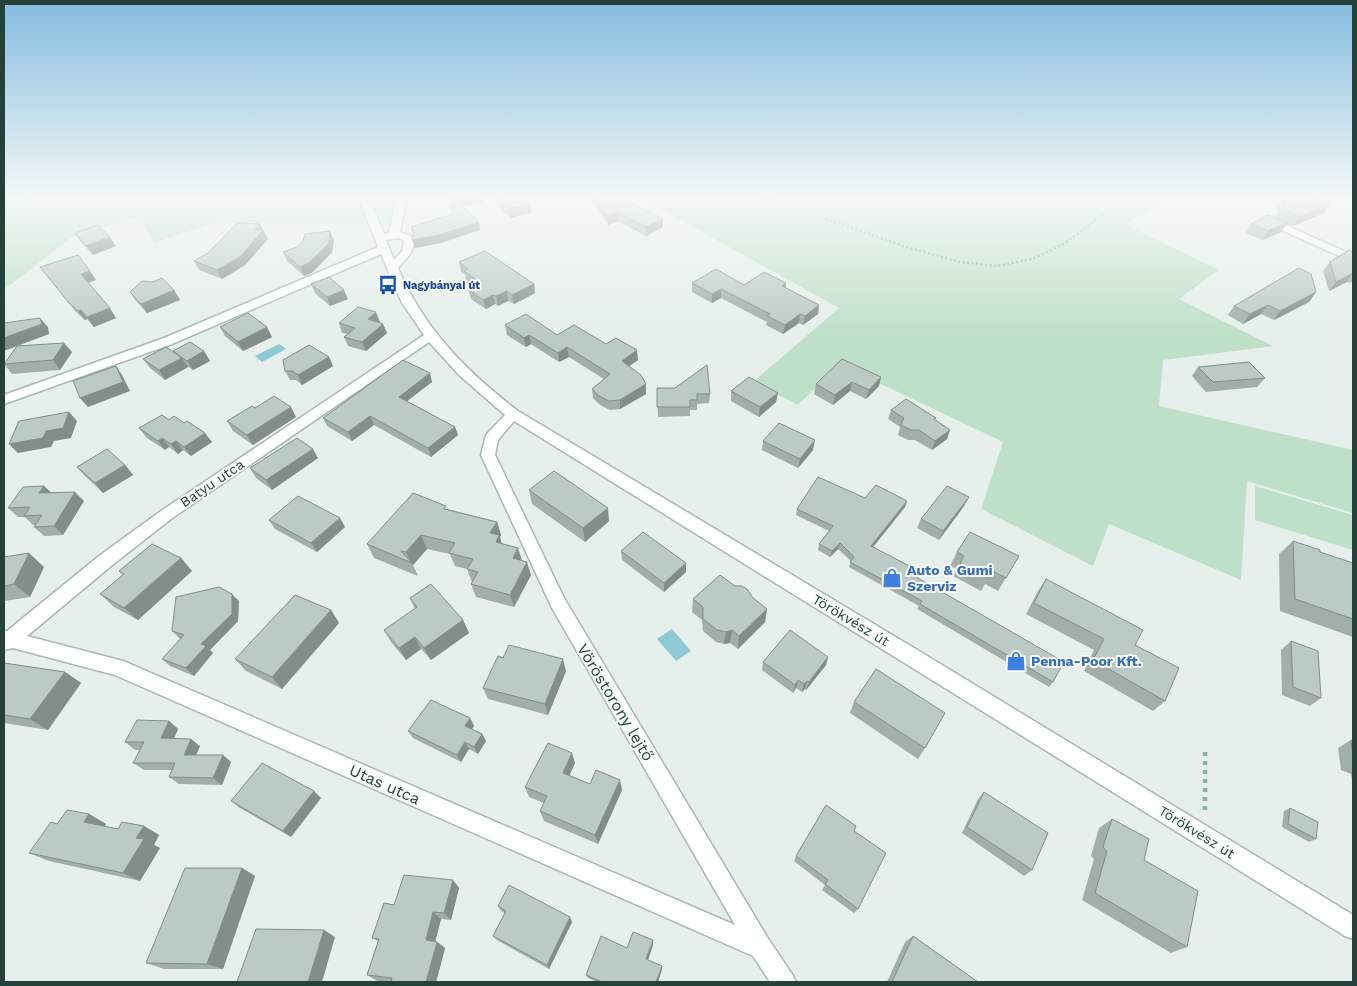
<svg xmlns="http://www.w3.org/2000/svg" width="1357" height="986" font-family="'Work Sans',sans-serif">
<style>
.green{fill:#bfe0c8}
.water{fill:#8ec9d4}
.lines{fill:none;stroke-linecap:round;stroke-linejoin:round}
.minor-casing{stroke:#a8b8b2;stroke-width:3}
.path-far1{stroke:#86b3a5;stroke-width:2.5;stroke-dasharray:2 2.5;stroke-linecap:butt}
.path{stroke:#86b3a5;stroke-width:4.5;stroke-dasharray:4 5;stroke-linecap:butt}
.minor{fill:#fff;fill-rule:evenodd}
.wall{fill:#a1aea9}
.shaded-wall{fill:#838d89}
.building{fill:#bbcac4;stroke:#838d89}
.labels{text-anchor:middle;stroke-width:4;stroke-linejoin:round;paint-order:stroke}
.far-transit-label{font-size:11px;font-weight:bold;fill:#164399;stroke:#f7fbf9;text-anchor:start}
.street-label{font-size:14px;fill:#24423a;stroke:#f7fbf9}
.shop-label{font-size:14px;font-weight:bold;fill:#366cbe;stroke:#f7fbf9;text-anchor:start}
.near-street-label{font-size:16px;fill:#24423a;stroke:#f7fbf9}
</style>
<rect width="100%" height="100%" fill="#e6efeb"/>
<!-- green -->
<path class="green" d="M 4,196 L 397,196 L 393,225 L 213,223 L 154,243 L 137,217 L 71,238 L 12,284 L 4,287 Z
M 637,196 L 1173,196 L 1125,224 L 1219,270 L 1179,299 L 1273,346 L 1163,360 L 1159,406 L 1353,450 L 1353,513 L 1247,481 L 1241,580 L 1109,524 L 1093,566 L 981,509 L 1003,442 L 839,364 L 798,405 L 753,382 L 839,308 Z
M 1255,486 L 1353,515 L 1353,550 L 1255,520 Z"/>
<!-- water -->
<path class="water" d="M 279,344 L 286,349 L 262,362 L 255,356 Z
M 672,629 L 691,651 L 676,661 L 657,639 Z"/>
<g class="lines">
<defs>
<path id="minor" d="M 358,196 L 368,196 L 384,234 L 389,233 L 397,196 L 407,196 L 400,232 L 413,237 L 415,243 L 410,254 L 398,268 C 424,329 466,371 518,411 L 924,654 L 1353,915 L 1353,939 L 1345,936 L 514,421 L 498,440 L 495,455 L 564,598 L 769,940 L 792,974 L 796,982 L 770,982 L 753,956 L 115,675 L 13,648 L 4,650 L 4,631 L 7,631 L 99,556 L 161,511 L 424,335 L 402,303 L 381,254 L 172,344 L 4,404 L 4,395 L 164,338 L 378,247 ZM 399,238 L 404,241 L 402,251 L 394,260 L 386,240 ZM 429,342 L 459,375 L 505,415 L 486,435 L 481,455 L 552,608 L 735,925 L 123,661 L 27,636 L 111,566 L 171,519 Z
M 1335,196 L 1353,198 L 1353,204 L 1337,198 Z
M 1267,217 L 1353,255 L 1353,262 L 1263,222 L 1263,218 Z"/>
</defs>
<!-- minor casing -->
<use href="#minor" class="minor-casing"/>
<!-- path-far1 -->
<path class="path-far1" d="M 55,196 L 55,200
M 338,196 L 344,206
M 762,196 L 903,246 L 960,262 L 997,266 L 1032,259 L 1064,244 L 1103,214 L 1118,196
M 4,210 L 32,196"/>
<!-- path -->
<path class="path" d="M 1205,752 L 1205,815"/>
<!-- minor -->
<use href="#minor" class="minor"/>
</g>
<!-- wall -->
<path class="wall" d="M 495,196 L 523,196 L 532,212 L 510,218 L 496,204 Z
M 589,196 L 622,196 L 624,199 L 663,227 L 646,236 L 618,221 L 608,225 Z
M 1282,201 L 1330,204 L 1324,213 L 1293,226 L 1287,224 L 1281,232 L 1262,240 L 1246,233 L 1251,224 L 1275,218 L 1279,211 L 1276,209 Z
M 260,224 L 268,239 L 245,265 L 222,279 L 199,270 L 194,261 Z
M 75,233 L 116,246 L 93,255 L 81,242 Z
M 334,240 L 332,252 L 313,272 L 304,276 L 287,261 L 283,252 Z
M 1353,252 L 1353,281 L 1350,283 L 1347,282 L 1329,291 L 1323,271 L 1330,262 Z
M 459,262 L 534,284 L 535,293 L 514,304 L 508,301 L 498,306 L 495,304 L 486,309 L 471,299 L 468,289 L 475,286 L 466,280 L 465,274 L 461,272 Z
M 40,267 L 90,271 L 96,280 L 88,283 L 116,318 L 94,327 L 87,319 L 85,320 L 76,312 Z
M 152,282 L 174,290 L 180,300 L 147,313 L 136,301 L 130,292 Z
M 692,283 L 744,285 L 786,288 L 819,305 L 818,314 L 803,325 L 799,323 L 783,334 L 766,325 L 767,322 L 721,298 L 712,303 L 692,292 Z
M 311,284 L 348,299 L 330,306 L 315,293 Z
M 1316,292 L 1309,302 L 1274,320 L 1261,314 L 1243,324 L 1228,315 L 1234,306 Z
M 379,322 L 383,324 L 387,333 L 366,351 L 348,346 L 344,337 L 348,334 L 342,333 L 339,323 L 380,322 Z
M 505,325 L 606,344 L 638,360 L 629,366 L 646,384 L 646,394 L 620,409 L 610,410 L 600,405 L 593,398 L 592,389 L 604,379 L 569,357 L 559,362 L 531,344 L 526,347 L 507,335 Z
M 220,327 L 272,337 L 243,351 L 225,336 Z
M 204,351 L 210,361 L 193,370 L 187,366 L 188,367 L 165,380 L 150,368 L 143,359 L 174,352 Z
M 72,352 L 60,370 L 12,374 L 4,364 Z
M 329,357 L 333,366 L 302,385 L 296,380 L 290,380 L 285,371 Z
M 1198,367 L 1265,378 L 1257,387 L 1206,392 L 1192,376 Z
M 881,377 L 879,386 L 866,399 L 850,391 L 833,405 L 814,394 L 816,384 Z
M 432,382 L 407,401 L 455,427 L 458,435 L 431,457 L 374,425 L 352,441 L 327,426 L 323,418 Z
M 657,388 L 710,394 L 709,403 L 697,404 L 697,410 L 690,410 L 690,416 L 658,417 Z
M 731,391 L 776,402 L 759,417 L 731,401 Z
M 255,408 L 296,417 L 253,445 L 233,431 L 227,421 Z
M 891,410 L 935,420 L 947,439 L 932,450 L 915,440 L 908,440 L 898,435 L 900,427 L 888,419 Z
M 169,420 L 212,442 L 191,456 L 183,450 L 178,454 L 169,447 L 165,450 L 147,438 L 139,428 Z
M 763,441 L 813,450 L 798,468 L 762,450 Z
M 318,458 L 272,490 L 256,478 L 250,468 Z
M 125,465 L 133,475 L 103,493 L 85,476 L 77,467 Z
M 44,486 L 51,493 L 84,501 L 63,535 L 44,536 L 34,527 L 35,525 L 33,525 L 25,517 L 18,517 L 8,508 Z
M 529,490 L 609,521 L 585,542 L 532,504 Z
M 865,498 L 907,501 L 905,507 L 873,547 L 917,577 L 1053,682 L 1049,687 L 917,609 L 919,606 L 849,567 L 851,561 L 838,549 L 830,557 L 818,550 L 819,544 L 829,531 L 796,515 L 797,509 Z
M 964,506 L 939,540 L 917,528 L 921,519 Z
M 447,509 L 497,522 L 501,535 L 500,537 L 502,544 L 522,561 L 531,575 L 514,607 L 476,597 L 471,584 L 472,582 L 467,569 L 455,566 L 450,554 L 427,549 L 413,565 L 418,576 L 374,558 L 367,544 Z
M 269,520 L 345,527 L 317,552 L 275,529 Z
M 1293,541 L 1320,552 L 1353,563 L 1353,637 L 1280,611 L 1279,554 Z
M 621,551 L 686,563 L 686,572 L 664,592 L 622,560 Z
M 957,552 L 1019,556 L 998,591 L 985,584 L 981,591 L 953,576 L 957,569 L 950,566 Z
M 4,557 L 44,567 L 30,597 L 4,601 Z
M 181,558 L 192,571 L 138,620 L 114,607 L 100,594 L 123,575 L 119,571 Z
M 1046,579 L 1165,701 L 1153,711 L 1084,671 L 1094,650 L 1026,614 L 1038,591 Z
M 735,586 L 753,598 L 767,609 L 765,622 L 738,649 L 730,643 L 724,644 L 716,642 L 703,631 L 702,620 L 692,612 L 693,599 Z
M 410,598 L 463,620 L 469,633 L 431,660 L 421,649 L 406,660 L 391,642 L 384,630 L 415,609 Z
M 239,601 L 238,621 L 210,650 L 213,653 L 194,676 L 170,666 L 162,659 L 180,639 L 172,631 Z
M 331,610 L 339,623 L 282,689 L 246,671 L 235,659 Z
M 1291,641 L 1321,698 L 1310,706 L 1282,695 L 1281,650 Z
M 828,657 L 826,665 L 806,690 L 805,689 L 802,692 L 796,688 L 793,693 L 762,670 L 763,662 Z
M 503,658 L 566,671 L 548,715 L 488,699 L 483,688 Z
M 4,663 L 65,672 L 81,683 L 48,730 L 4,723 Z
M 854,702 L 925,748 L 918,759 L 850,713 Z
M 470,718 L 474,726 L 472,729 L 482,734 L 486,741 L 478,754 L 469,749 L 461,762 L 413,738 L 408,731 Z
M 169,721 L 178,729 L 174,739 L 200,746 L 196,755 L 223,755 L 231,762 L 222,785 L 179,784 L 169,777 L 172,770 L 144,770 L 133,763 L 140,750 L 135,750 L 125,742 Z
M 1351,740 L 1353,741 L 1353,788 L 1351,774 L 1341,770 L 1338,748 Z
M 575,763 L 569,775 L 590,784 L 622,790 L 598,844 L 544,821 L 540,811 L 544,803 L 529,797 L 525,787 Z
M 984,792 L 1032,870 L 1024,876 L 962,833 L 978,799 Z
M 321,798 L 291,837 L 240,808 L 231,801 Z
M 1290,808 L 1316,839 L 1309,842 L 1282,827 L 1284,811 Z
M 89,814 L 106,824 L 105,826 L 118,829 L 144,826 L 159,835 L 154,845 L 160,848 L 140,881 L 49,861 L 29,853 L 57,824 Z
M 1112,819 L 1144,860 L 1187,947 L 1171,953 L 1082,900 L 1094,859 L 1091,856 L 1099,828 Z
M 854,831 L 858,909 L 854,913 L 822,890 L 825,885 L 794,861 L 796,856 Z
M 242,868 L 255,876 L 223,969 L 164,969 L 146,963 Z
M 453,880 L 459,888 L 451,920 L 441,919 L 435,942 L 437,942 L 445,948 L 436,982 L 391,982 L 377,981 L 367,975 L 378,941 L 372,938 L 394,905 Z
M 498,906 L 572,922 L 549,969 L 497,940 L 493,936 L 505,913 L 501,911 Z
M 913,936 L 978,982 L 887,982 L 905,942 Z
M 653,945 L 648,960 L 662,966 L 662,969 L 658,982 L 597,982 L 588,978 L 586,975 L 627,948 Z"/>
<!-- shaded-wall -->
<path class="shaded-wall" d="M 473,196 L 483,196 L 484,203 L 457,207 L 455,199 Z
M 530,203 L 532,212 L 510,218 L 508,209 Z
M 1330,204 L 1324,213 L 1293,226 L 1299,217 Z
M 618,212 L 618,221 L 608,225 L 607,216 Z
M 663,219 L 663,227 L 646,236 L 646,227 Z
M 479,222 L 480,230 L 441,243 L 415,248 L 412,240 Z
M 1287,223 L 1281,232 L 1262,240 L 1268,231 Z
M 260,224 L 268,239 L 245,265 L 222,279 L 217,270 Z
M 330,231 L 334,240 L 332,252 L 313,272 L 304,276 L 300,267 Z
M 110,237 L 116,246 L 93,255 L 86,246 Z
M 90,271 L 96,280 L 87,283 L 81,274 Z
M 1353,273 L 1347,282 L 1329,291 L 1336,282 Z
M 786,283 L 785,292 L 782,286 Z
M 534,284 L 535,293 L 514,304 L 512,295 Z
M 721,289 L 721,298 L 712,303 L 712,294 Z
M 174,290 L 180,300 L 147,313 L 141,304 Z
M 344,290 L 348,299 L 330,306 L 327,297 Z
M 507,291 L 508,301 L 498,306 L 496,296 Z
M 1316,292 L 1309,302 L 1274,320 L 1280,311 Z
M 493,295 L 495,304 L 486,309 L 483,300 Z
M 819,305 L 818,314 L 803,325 L 805,316 Z
M 1268,305 L 1261,314 L 1243,324 L 1250,314 Z
M 110,308 L 116,318 L 94,327 L 87,317 Z
M 81,310 L 87,319 L 85,320 L 78,311 Z
M 376,312 L 380,322 L 372,328 L 368,319 Z
M 800,314 L 799,323 L 783,334 L 785,325 Z
M 40,318 L 48,327 L 49,334 L 4,351 L 4,338 Z
M 383,324 L 387,333 L 366,351 L 362,342 Z
M 267,327 L 272,337 L 243,351 L 238,342 Z
M 529,335 L 531,344 L 526,347 L 524,338 Z
M 64,343 L 72,352 L 60,370 L 53,360 Z
M 567,347 L 569,357 L 559,362 L 558,353 Z
M 637,350 L 638,360 L 623,370 L 622,361 Z
M 204,351 L 210,361 L 193,370 L 187,361 Z
M 329,357 L 333,366 L 302,385 L 298,375 Z
M 182,358 L 188,367 L 165,380 L 159,370 Z
M 116,366 L 122,375 L 130,391 L 88,407 L 80,398 Z
M 430,373 L 432,382 L 402,405 L 399,397 Z
M 881,377 L 879,386 L 866,399 L 869,390 Z
M 852,382 L 850,391 L 833,405 L 835,395 Z
M 646,384 L 646,394 L 620,409 L 620,400 Z
M 778,393 L 776,402 L 759,417 L 760,407 Z
M 291,407 L 296,417 L 253,445 L 247,435 Z
M 69,412 L 77,421 L 71,438 L 54,441 L 51,447 L 18,453 L 9,444 L 46,431 Z
M 370,416 L 374,425 L 352,441 L 348,432 Z
M 455,427 L 458,435 L 431,457 L 428,448 Z
M 950,430 L 947,439 L 932,450 L 935,441 Z
M 205,433 L 212,442 L 191,456 L 184,447 Z
M 162,438 L 169,447 L 165,450 L 158,441 Z
M 815,440 L 813,450 L 798,468 L 800,459 Z
M 176,441 L 183,450 L 178,454 L 171,444 Z
M 313,449 L 318,458 L 272,490 L 266,480 Z
M 125,465 L 133,475 L 103,493 L 95,483 Z
M 44,486 L 54,495 L 39,493 Z
M 75,492 L 84,501 L 63,535 L 54,526 Z
M 969,497 L 964,506 L 939,540 L 943,531 Z
M 907,501 L 905,507 L 869,552 L 871,546 Z
M 608,508 L 609,521 L 585,542 L 583,528 Z
M 340,518 L 345,527 L 317,552 L 311,543 Z
M 497,522 L 501,535 L 500,537 L 503,549 L 500,556 L 490,533 Z
M 421,535 L 427,549 L 413,565 L 406,552 Z
M 840,543 L 838,549 L 830,557 L 832,551 Z
M 518,548 L 522,561 L 513,558 Z
M 29,553 L 44,567 L 30,597 L 14,584 Z
M 181,558 L 192,571 L 138,620 L 124,608 Z
M 527,562 L 531,575 L 514,607 L 510,595 Z
M 686,563 L 686,572 L 664,592 L 664,583 Z
M 232,594 L 239,601 L 238,621 L 210,650 L 213,653 L 194,676 L 186,668 Z
M 767,609 L 765,622 L 738,649 L 739,636 Z
M 331,610 L 339,623 L 282,689 L 272,677 Z
M 463,620 L 469,633 L 431,660 L 424,648 Z
M 732,630 L 730,643 L 724,644 L 726,632 Z
M 415,637 L 421,649 L 406,660 L 399,648 Z
M 828,657 L 826,665 L 806,690 L 809,682 Z
M 563,659 L 566,671 L 548,715 L 545,704 Z
M 65,672 L 81,683 L 48,730 L 30,719 Z
M 798,680 L 796,688 L 793,693 L 795,685 Z
M 807,681 L 805,689 L 802,692 L 804,684 Z
M 470,718 L 474,726 L 469,733 L 465,726 Z
M 169,721 L 178,729 L 170,746 L 161,738 Z
M 482,734 L 486,741 L 478,754 L 474,747 Z
M 191,739 L 200,746 L 193,762 L 184,755 Z
M 465,742 L 469,749 L 461,762 L 457,755 Z
M 572,753 L 575,763 L 566,783 L 563,773 Z
M 223,755 L 231,762 L 222,785 L 213,778 Z
M 620,780 L 622,790 L 598,844 L 595,835 Z
M 314,791 L 321,798 L 291,837 L 283,831 Z
M 89,814 L 106,824 L 102,831 L 84,822 Z
M 144,826 L 159,835 L 154,845 L 160,848 L 140,881 L 123,873 L 136,838 Z
M 242,868 L 255,876 L 223,969 L 207,964 Z
M 453,880 L 459,888 L 451,920 L 444,913 Z
M 433,912 L 441,919 L 434,946 L 426,940 Z
M 570,917 L 572,922 L 549,969 L 547,965 Z
M 324,930 L 335,937 L 322,982 L 308,982 Z
M 653,940 L 653,945 L 647,963 L 646,959 Z
M 437,942 L 445,948 L 436,982 L 426,982 Z
M 662,966 L 662,969 L 658,982 L 656,982 Z"/>
<!-- building -->
<path class="building" d="M 449,196 L 473,196 L 455,199 L 479,222 L 439,235 L 412,240 L 414,234 L 411,227 L 453,214 Z
M 496,196 L 523,196 L 530,203 L 508,209 Z
M 594,196 L 622,196 L 624,199 L 663,219 L 646,227 L 618,212 L 607,216 Z
M 1292,196 L 1312,196 L 1330,204 L 1299,217 L 1281,209 L 1287,206 L 1284,205 L 1287,203 L 1282,201 Z
M 1269,215 L 1287,223 L 1268,231 L 1251,224 Z
M 237,223 L 260,224 L 255,230 L 263,230 L 241,256 L 217,270 L 194,261 L 208,253 Z
M 98,225 L 110,237 L 86,246 L 75,233 Z
M 330,231 L 329,243 L 309,263 L 300,267 L 283,252 L 297,247 L 303,241 L 305,234 Z
M 1349,250 L 1353,252 L 1353,273 L 1336,282 L 1330,262 Z
M 485,251 L 534,284 L 512,295 L 507,291 L 496,296 L 493,295 L 483,300 L 468,289 L 481,283 L 464,271 L 468,269 L 459,262 Z
M 78,255 L 90,271 L 81,274 L 110,308 L 87,317 L 81,310 L 78,311 L 69,303 L 40,267 Z
M 1299,268 L 1311,274 L 1316,292 L 1280,311 L 1268,305 L 1250,314 L 1234,306 Z
M 716,269 L 744,285 L 764,272 L 786,283 L 782,286 L 819,305 L 805,316 L 800,314 L 785,325 L 767,316 L 770,314 L 721,289 L 712,294 L 692,283 Z
M 329,277 L 344,290 L 327,297 L 311,284 Z
M 162,278 L 174,290 L 141,304 L 130,292 L 142,281 L 152,282 Z
M 358,307 L 376,312 L 368,319 L 383,324 L 362,342 L 344,337 L 355,328 L 339,323 Z
M 248,313 L 267,327 L 238,342 L 220,327 Z
M 526,314 L 557,335 L 574,325 L 606,344 L 616,338 L 637,350 L 622,361 L 641,375 L 646,384 L 620,400 L 609,401 L 599,396 L 592,389 L 610,374 L 567,347 L 558,353 L 529,335 L 524,338 L 505,325 Z
M 40,318 L 42,324 L 4,338 L 4,323 Z
M 190,342 L 204,351 L 187,361 L 173,351 Z
M 64,343 L 53,360 L 4,364 L 17,346 Z
M 309,345 L 329,357 L 298,375 L 292,371 L 285,371 L 283,360 Z
M 166,347 L 182,358 L 159,370 L 143,359 Z
M 842,359 L 881,377 L 869,390 L 852,382 L 835,395 L 816,384 Z
M 403,360 L 430,373 L 399,397 L 455,427 L 428,448 L 370,416 L 348,432 L 323,418 Z
M 1249,362 L 1265,378 L 1213,382 L 1198,367 Z
M 707,365 L 710,394 L 697,394 L 697,400 L 690,400 L 690,407 L 657,407 L 657,388 L 675,388 Z
M 116,366 L 123,382 L 80,398 L 73,381 Z
M 749,377 L 778,393 L 760,407 L 731,391 Z
M 274,396 L 291,407 L 247,435 L 227,421 L 252,406 L 255,408 Z
M 906,399 L 936,418 L 934,419 L 950,430 L 935,441 L 919,430 L 911,430 L 901,425 L 904,418 L 891,410 Z
M 69,412 L 63,428 L 46,431 L 43,438 L 9,444 L 19,421 Z
M 162,415 L 169,420 L 174,416 L 184,423 L 187,421 L 205,433 L 184,447 L 176,441 L 171,444 L 162,438 L 158,441 L 139,428 Z
M 779,423 L 815,440 L 800,459 L 763,441 Z
M 297,438 L 313,449 L 266,480 L 250,468 Z
M 107,449 L 125,465 L 95,483 L 77,467 Z
M 554,471 L 608,508 L 583,528 L 529,490 Z
M 818,477 L 865,498 L 876,485 L 907,501 L 871,546 L 919,571 L 916,577 L 1064,662 L 1053,682 L 920,604 L 922,601 L 850,562 L 854,557 L 840,543 L 832,551 L 819,544 L 833,526 L 797,509 Z
M 44,486 L 39,493 L 75,492 L 54,526 L 34,527 L 42,515 L 24,516 L 30,507 L 8,508 L 23,487 Z
M 947,486 L 969,497 L 943,531 L 921,519 Z
M 413,493 L 446,506 L 444,509 L 497,522 L 490,533 L 499,535 L 496,542 L 518,548 L 513,558 L 527,562 L 510,595 L 471,584 L 478,572 L 467,569 L 473,559 L 449,553 L 455,543 L 421,535 L 406,552 L 401,551 L 412,563 L 367,544 Z
M 298,496 L 340,518 L 311,543 L 269,520 Z
M 643,532 L 686,563 L 664,583 L 621,551 Z
M 970,532 L 1019,556 L 1006,578 L 993,571 L 989,578 L 960,563 L 964,556 L 957,552 Z
M 1293,541 L 1320,550 L 1320,552 L 1353,563 L 1353,619 L 1295,599 Z
M 152,544 L 181,558 L 124,608 L 100,594 L 124,574 L 119,571 Z
M 29,553 L 14,584 L 4,586 L 4,557 Z
M 720,575 L 735,586 L 742,586 L 747,589 L 753,598 L 767,609 L 739,636 L 732,630 L 726,632 L 717,630 L 703,619 L 703,607 L 693,599 Z
M 1046,579 L 1143,630 L 1135,645 L 1179,668 L 1165,701 L 1093,660 L 1104,639 L 1034,603 Z
M 431,584 L 463,620 L 424,648 L 415,637 L 399,648 L 384,630 L 417,607 L 410,598 Z
M 219,587 L 232,594 L 232,614 L 201,644 L 206,646 L 186,668 L 162,659 L 184,635 L 172,631 L 176,597 Z
M 295,595 L 331,610 L 272,677 L 235,659 Z
M 790,630 L 828,657 L 809,682 L 807,681 L 804,684 L 798,680 L 795,685 L 763,662 Z
M 1291,641 L 1318,651 L 1321,698 L 1293,687 Z
M 509,645 L 563,659 L 545,704 L 483,688 L 498,656 L 503,658 Z
M 4,663 L 65,672 L 30,719 L 4,715 Z
M 876,669 L 945,713 L 925,748 L 854,702 Z
M 431,700 L 470,718 L 465,726 L 482,734 L 474,747 L 465,742 L 457,755 L 408,731 Z
M 137,720 L 169,721 L 161,738 L 191,739 L 184,755 L 223,755 L 213,778 L 169,777 L 175,763 L 133,763 L 144,742 L 125,742 Z
M 1351,740 L 1353,741 L 1353,758 Z
M 548,743 L 572,753 L 563,773 L 590,784 L 596,770 L 620,780 L 595,835 L 540,811 L 547,796 L 525,787 Z
M 262,763 L 314,791 L 283,831 L 231,801 Z
M 984,792 L 1048,833 L 1032,870 L 967,827 Z
M 826,805 L 856,826 L 854,831 L 886,853 L 858,909 L 825,884 L 828,880 L 796,856 Z
M 1290,808 L 1318,822 L 1316,839 L 1288,824 Z
M 67,810 L 89,814 L 84,822 L 118,829 L 122,822 L 144,826 L 136,838 L 144,839 L 123,873 L 29,853 L 51,822 L 57,824 Z
M 1112,819 L 1149,839 L 1144,860 L 1198,891 L 1187,947 L 1095,893 L 1107,851 L 1103,847 Z
M 185,868 L 242,868 L 207,964 L 146,963 Z
M 404,875 L 453,880 L 444,913 L 433,912 L 426,940 L 437,942 L 426,982 L 391,982 L 392,978 L 367,975 L 379,939 L 372,938 L 384,903 L 394,905 Z
M 509,885 L 570,917 L 547,965 L 493,936 L 506,911 L 498,906 Z
M 256,929 L 324,930 L 308,982 L 237,982 Z
M 633,932 L 653,940 L 646,959 L 662,966 L 656,982 L 602,982 L 586,975 L 601,936 L 627,948 Z
M 913,936 L 978,982 L 892,982 Z"/>
<!-- sky -->
<linearGradient id="sky" x2="0" y2="1"><stop stop-color="#84bce0"/><stop offset="0.59" stop-color="#f4f8f6"/><stop offset="1" stop-color="#f4f8f6" stop-opacity="0"/></linearGradient>
<rect width="1357" height="334" fill="url(#sky)"/>
<!-- icons -->
<defs>
<symbol id="bus-bare" viewBox="-9 -9 18 18"><path d="M-5-6H5V4H4V6H2V4H-2V6H-4V4H-5ZM-3.5-4V0h7V-4ZM-3.5 1.2v1.5H-2V1.2ZM2 1.2v1.5H3.5V1.2Z" fill="#1a4fb4" stroke="#f7fbf9" stroke-width="2.5" paint-order="stroke"/></symbol>
<symbol id="shop-bare" viewBox="-9 -9 18 18"><path d="M-5-2.5h2.3a2.7 3.5 0 0 1 5.4 0H5L5.5 6h-11ZM-1.5-2.5h3a1.5 2.3 0 0 0-3 0Z" fill="#3f7fe0" stroke="#f7fbf9" stroke-width="2.5" paint-order="stroke"/></symbol>
</defs>
<g fill-rule="evenodd">
<use href="#bus-bare" x="374" y="271" width="28" height="28"/>
<use href="#shop-bare" x="878" y="564" width="28" height="28"/>
<use href="#shop-bare" x="1002" y="647" width="28" height="28"/>
</g>
<g class="labels">
<!-- far-transit labels -->
<g class="far-transit-label">
<text x="403" y="289">Nagybányai út</text>
</g>
<!-- street labels -->
<g class="street-label">
<text transform="translate(212 483) rotate(-34)" y="5">Batyu utca</text>
<text transform="translate(851 620) rotate(31)" y="5">Törökvész út</text>
<text transform="translate(1197 832) rotate(32)" y="5">Törökvész út</text>
</g>
<!-- shop labels -->
<g class="shop-label">
<text x="907" y="575">Auto &amp; Gumi<tspan x="907" dy="16">Szerviz</tspan></text>
<text x="1031" y="666">Penna-Poor Kft.</text>
</g>
<!-- near-street labels -->
<g class="near-street-label">
<text transform="translate(616 702) rotate(59)" y="6">Vöröstorony lejtő</text>
<text transform="translate(385 784) rotate(24)" y="6">Utas utca</text>
</g>
</g>
<!-- border -->
<rect width="1357" height="986" fill="none" stroke="#24423a" stroke-width="10"/>
</svg>
